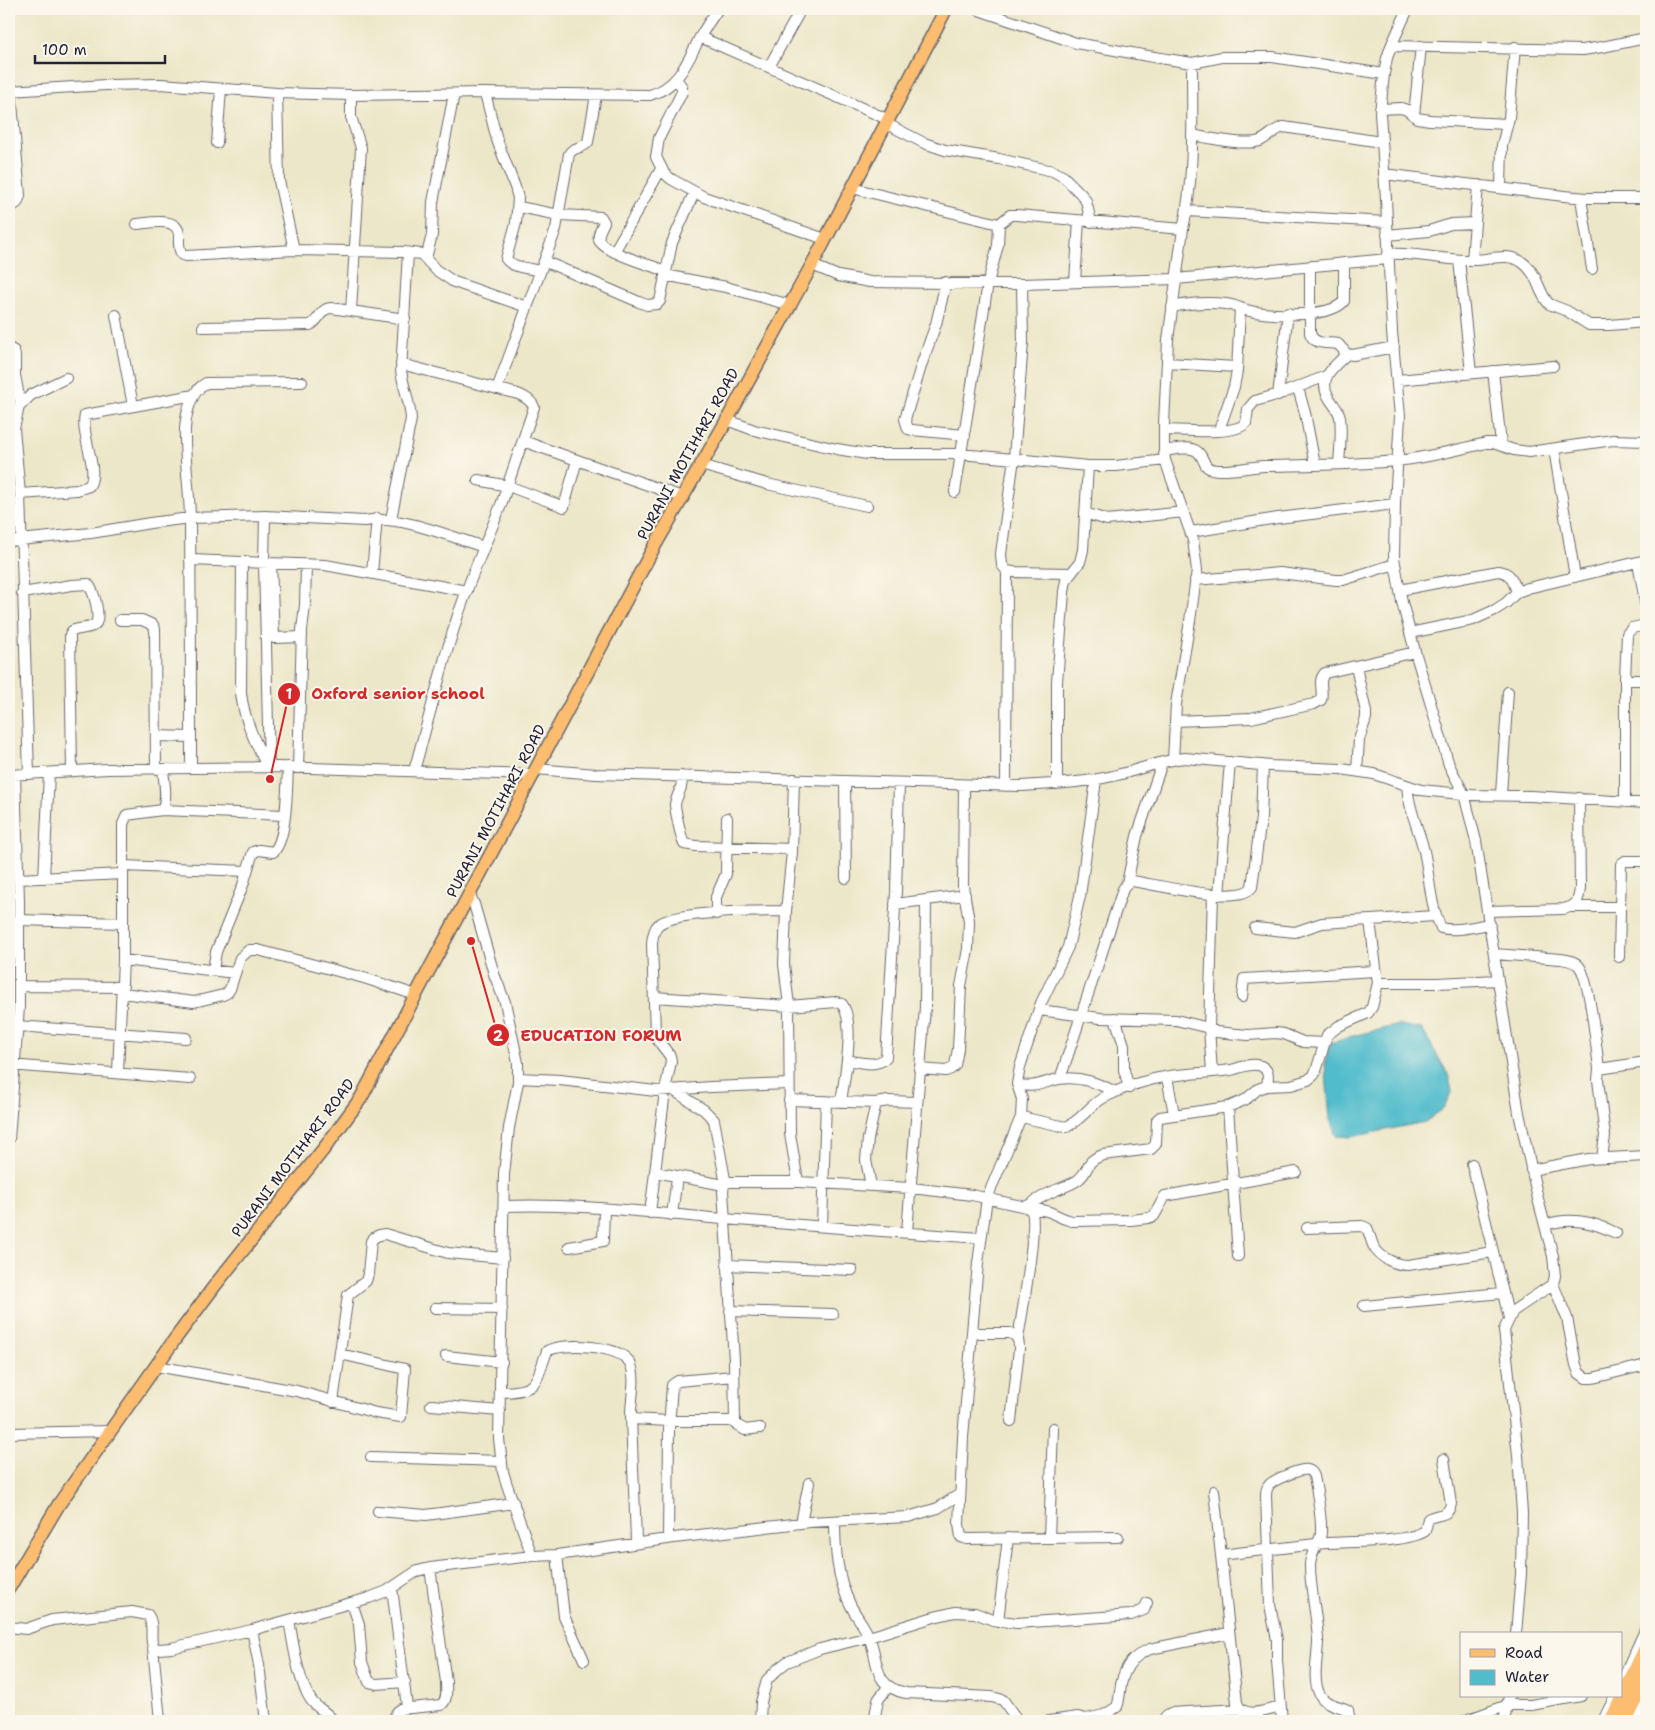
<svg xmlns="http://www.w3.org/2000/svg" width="1655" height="1730" font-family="'Shantell Sans',sans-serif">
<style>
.water{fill:#51bccc;stroke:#3a6f84}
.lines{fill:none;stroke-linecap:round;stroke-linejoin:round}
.minor-casing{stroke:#69676d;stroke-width:12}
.major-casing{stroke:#69676d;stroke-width:15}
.highway-casing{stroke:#69676d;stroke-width:18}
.minor{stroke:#fff;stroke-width:10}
.major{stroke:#fcbd6f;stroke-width:12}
.highway{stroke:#fcbd6f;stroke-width:15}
.labels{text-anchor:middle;stroke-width:4;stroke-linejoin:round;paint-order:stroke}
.street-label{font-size:15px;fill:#22223b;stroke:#fbf7ec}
.leader{fill:none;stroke:#d62828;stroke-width:2}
.callout-dot{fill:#d62828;stroke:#fbf7ec;stroke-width:2}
.mark-label{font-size:15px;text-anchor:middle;font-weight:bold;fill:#fff}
.callout-label{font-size:16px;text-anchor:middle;font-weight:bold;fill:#d62828;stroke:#fbf7ec;stroke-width:4;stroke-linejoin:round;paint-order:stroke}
</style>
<rect width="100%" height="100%" fill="#fbf7ec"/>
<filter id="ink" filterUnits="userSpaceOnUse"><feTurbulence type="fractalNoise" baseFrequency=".02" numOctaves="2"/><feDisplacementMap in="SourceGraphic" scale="10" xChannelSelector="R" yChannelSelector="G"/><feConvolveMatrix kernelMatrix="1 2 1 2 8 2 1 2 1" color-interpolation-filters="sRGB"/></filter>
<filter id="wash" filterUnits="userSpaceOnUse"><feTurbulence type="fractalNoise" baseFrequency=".0096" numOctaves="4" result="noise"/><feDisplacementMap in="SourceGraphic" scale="20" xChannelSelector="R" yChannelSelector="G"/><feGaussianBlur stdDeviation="1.12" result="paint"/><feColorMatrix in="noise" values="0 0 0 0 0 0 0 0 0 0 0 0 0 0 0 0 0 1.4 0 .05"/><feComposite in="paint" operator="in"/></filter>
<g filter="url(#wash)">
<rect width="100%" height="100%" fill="#ede7c9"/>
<!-- water -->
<path class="water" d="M 1399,1025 L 1422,1029 L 1448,1074 L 1452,1091 L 1443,1109 L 1425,1122 L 1351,1137 L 1336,1136 L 1330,1120 L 1325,1063 L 1330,1044 L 1352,1036 Z"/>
</g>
<g filter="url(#ink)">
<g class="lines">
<defs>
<path id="minor" d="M 976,9 L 1076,43 L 1148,56 L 1192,63 L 1222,57 L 1272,57 L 1384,74
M 1408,9 L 1391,46 L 1387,58 L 1384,74 L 1380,113 L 1386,199 L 1392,332 L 1400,416 L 1395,504 L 1394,558 L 1402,602 L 1416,655 L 1449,765 L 1464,794 L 1476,841 L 1519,1113 L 1538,1199 L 1553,1256 L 1555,1276 L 1553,1284 L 1513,1311 L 1504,1330 L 1518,1455 L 1522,1513 L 1521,1574 L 1516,1634
M 700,37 L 887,119
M 1391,46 L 1583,50 L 1602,47 L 1646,38
M 769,67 L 801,9
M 676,79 L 682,87 L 682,92 L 659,138 L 656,157 L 664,173 L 671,179 L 704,197 L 825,239
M 9,91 L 106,85 L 161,84 L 277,93 L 351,95 L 485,93 L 650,95 C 678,87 687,63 699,39 C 705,28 711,19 718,9
M 277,93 L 279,181 L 294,250
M 485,93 L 497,140 L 515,187 L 518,198 L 516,223 L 506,259 C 512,268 530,268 540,271
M 1380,109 L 1401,108 L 1407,110 L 1417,118 L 1430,120 L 1507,124
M 1414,115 L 1421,46
M 885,123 L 924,143 L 945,150 L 999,159 L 1053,171 L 1064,177 L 1081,194 L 1086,201 L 1091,222
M 1192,135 C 1209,138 1244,146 1260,141 C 1269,137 1274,129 1284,127 L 1381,142
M 217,143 L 221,89
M 1384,174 L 1564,196 L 1587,198 L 1646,198
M 852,188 L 999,224
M 1501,188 L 1502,145 L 1509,118 L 1515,47
M 1581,198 L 1592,269
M 519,207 L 559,215 L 601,217 L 604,222 C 602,227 597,234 599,240 C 603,252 653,266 666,271
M 9,208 L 17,203 L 20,196 L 11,91
M 1187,211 L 1387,222
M 137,224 C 150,223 178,216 179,235 C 179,242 178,249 182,255 L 186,256 L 294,250 L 404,252 L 421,254 L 436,270 L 454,282 L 527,307
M 1387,235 L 1429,231 L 1451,224 L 1475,223
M 614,252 L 661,169
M 1388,254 C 1417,252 1444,261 1473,260 C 1490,260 1507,252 1522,262 C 1539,274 1537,291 1549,304 L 1567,311 L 1589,325 L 1609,325 L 1646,322
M 426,258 L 432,235 L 433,202 L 454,94
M 1459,260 L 1471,373
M 1472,260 L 1478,185
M 544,261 L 639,302 L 647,305 L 657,304 L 660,301 L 672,243 L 694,193
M 812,265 L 838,276 L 870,282 L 1022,284 L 1176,279 L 1388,259
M 1310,266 L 1310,333 C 1314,346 1328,342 1338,344 L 1347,354 L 1353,355 L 1394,347
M 665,275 L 726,287 L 790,305
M 946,282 L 936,324 L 922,363 L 905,419 L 908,429 L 912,430 L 965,435
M 1075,282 L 1079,221
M 1022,284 L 1023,342 L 1014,458 L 1001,554 L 1002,565 L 1007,571 L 1013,572 L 1070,573
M 1172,307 C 1190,303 1208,302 1226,304 C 1236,305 1245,311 1255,312 C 1275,315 1331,318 1344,301 L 1344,263
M 351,311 L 361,148 L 351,117 L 351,95
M 116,315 L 133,406
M 203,327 L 310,325 C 320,321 319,309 331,308 L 405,319
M 9,348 L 14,351 L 15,356 L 15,375 L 20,402 L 14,429 L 20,494 L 29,774
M 1167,363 L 1237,367
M 401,364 L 518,394 C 525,397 531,400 534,407 L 501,505 L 471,579 L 458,615 L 446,654 L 414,771
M 1493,371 L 1501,444
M 1397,380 L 1553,366
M 1298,388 L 1305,413 L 1315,465
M 497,389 L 556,229 L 569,154 C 573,146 583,149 588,142 L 596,95
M 1278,395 L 1288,313
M 20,406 L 31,395 L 66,378
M 727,420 L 754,430 L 837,449 L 867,454 L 961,454 L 1088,466 L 1116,466 L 1165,460
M 1164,430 C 1182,430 1234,436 1246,423 L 1248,409 L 1255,401 L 1283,393 L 1326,376
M 1219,430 L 1234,387 L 1237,371 L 1240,308
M 523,441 L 682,497
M 1554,449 L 1575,577
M 1164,451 C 1173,450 1190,445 1198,452 C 1207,461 1201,469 1218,470 C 1234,471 1248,467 1264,466 C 1308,465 1352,465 1397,461 C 1426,458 1457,450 1486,443 L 1493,443 L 1514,450 L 1529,452 L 1613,440 L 1646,441
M 1339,464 C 1340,449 1342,431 1340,417 C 1338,408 1332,404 1328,396 C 1318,377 1335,366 1347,354
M 701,465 L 767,484 L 867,506
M 478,480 L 508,486 L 564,507 L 577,460
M 955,492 L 988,283 L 998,245 L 999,224 L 1010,215 L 1017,215 L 1183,229
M 20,494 L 77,490 L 89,486 C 100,470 80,435 85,415 L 194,395
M 1085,513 L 1107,520 L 1184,512
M 265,516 L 264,563 L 269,767
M 391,519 L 411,419 C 410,402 403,387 401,370 L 408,253
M 1191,532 L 1278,518 L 1395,504
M 9,541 L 91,533 L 150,523 L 190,518 L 265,516 L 365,521 C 399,514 451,537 484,547
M 190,560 L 325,565 L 467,591
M 242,562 L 241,693 C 244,720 255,742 267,766
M 1638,562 L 1646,607
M 271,563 L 274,638 L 302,637
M 372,573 L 377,518
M 1195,580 L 1280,573 L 1336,580 L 1343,580 L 1395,564
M 1400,590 L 1498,571 C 1511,572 1513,581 1517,592
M 22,593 L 72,585 L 88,584 C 94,590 103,622 93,626 C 86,629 79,628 72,631 L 70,635 L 72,771
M 120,620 L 142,620 L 153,625 L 155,629 L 156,769
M 1410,633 L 1473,620 L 1495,610 L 1506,603 L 1517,592 L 1528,588 L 1646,560
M 1356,667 L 1366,712 L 1366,718 L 1359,740 L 1357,771
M 1625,680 L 1646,680
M 1175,721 L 1251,718 L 1314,704 L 1321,700 C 1324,690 1317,681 1325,673 L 1415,652
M 156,736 L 191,737
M 1173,760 L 1176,704 L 1190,621 L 1197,570 L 1193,540 L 1165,460 L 1164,451 L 1164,424 L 1168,340 L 1183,229 C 1195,176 1192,117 1192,63
M 191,768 C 191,686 191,603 190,521 C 190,490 184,460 185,429 C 186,413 191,391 206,383 L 302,382
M 298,768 L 302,630 L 305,605 L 306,565
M 536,769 L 596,774 L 1020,786 C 1052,784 1083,783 1113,776 C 1137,771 1161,760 1185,758 L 1271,766 L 1341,769 L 1374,774 L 1421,790 L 1472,795 L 1531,796 L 1646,803
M 9,775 L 107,769 L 278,767 L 532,775
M 681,776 C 684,788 677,793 675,804 C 675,809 681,838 684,844 L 696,846 L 792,849
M 794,779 L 792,852 L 786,911 L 784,964 L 789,1006 L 790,1134 L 798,1182
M 1096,780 L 1080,896 L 1068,947 L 1041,1003 L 1020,1067 L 1017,1084 L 1022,1099 L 1021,1117 L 987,1198 L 978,1263 L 963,1437 L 959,1524 L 961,1537 L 967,1539 L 1118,1537
M 845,781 L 846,878
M 1057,784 L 1057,682 L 1064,592 L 1066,580 L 1080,562 L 1083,550 L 1088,466
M 1006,786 L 1007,571
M 1407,786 C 1409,810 1417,825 1423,847 C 1430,874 1429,903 1441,928 C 1457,932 1474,926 1490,924
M 1501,794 L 1508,692
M 1625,802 L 1625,680 L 1627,634 L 1632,628 L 1646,625
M 162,810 L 284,815
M 123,866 L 247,871
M 44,878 L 49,773
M 18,879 L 123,874
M 1127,883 L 1137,836 L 1162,763
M 470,895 L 474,904 L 494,974 L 505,1002 L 518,1063 L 518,1082 L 509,1128 L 504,1174 L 499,1439 L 503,1472 L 507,1485 L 532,1556
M 1219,895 L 1230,762
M 895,904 L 965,895
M 1571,907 L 1619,907
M 1488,911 L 1563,909 C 1577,906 1578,902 1580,889 L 1579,798
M 716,914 L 716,897 L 726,874 L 727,818
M 19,920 L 123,923
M 1255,928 L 1295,932 L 1322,923 L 1435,916
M 1494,954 L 1561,959 C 1567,960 1575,961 1579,966 C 1589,977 1597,1051 1599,1069
M 1619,957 L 1621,864 L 1625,861 L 1646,861
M 123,960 L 235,973
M 213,970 L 216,952 L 243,885 L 253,852 L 259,850 L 273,852 C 287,841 287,787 288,767
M 1378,983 L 1438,983 L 1498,980
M 19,986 L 123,987
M 122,993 L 194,1002 L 223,995 L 227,993 L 230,989 L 240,958 L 249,950 L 258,950 L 364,978 L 416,995
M 654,997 L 789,1006 L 836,1002 L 842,1004 C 856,1023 844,1079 841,1102
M 1242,997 L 1244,979 L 1375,971
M 1039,1010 L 1100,1018 L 1176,1020 L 1209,1028 L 1216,1032 L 1248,1035 L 1276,1033 L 1284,1034 L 1303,1042 L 1324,1043
M 1115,1018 L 1124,1045 L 1124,1070 L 1129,1088
M 17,1026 L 186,1038
M 847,1060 C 859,1062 878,1068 886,1057 L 896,892 L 899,783
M 9,1065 L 190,1079
M 919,1069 L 946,1071 L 951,1069 L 955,1065 L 958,1049 L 961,986 L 968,949 L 969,921 L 963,886 L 964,785
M 118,1072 L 123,960 L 123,824 L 127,815 L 162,810 C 168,799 164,781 163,770
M 1212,1072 L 1209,1028 L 1213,894
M 1167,1077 L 1174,1114
M 518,1078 L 560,1080 L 656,1091 L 711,1087 L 789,1084
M 1060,1079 L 1123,889 L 1127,883 L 1132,881 C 1155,884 1240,906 1252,887 L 1261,818 L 1263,765
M 1017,1084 C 1035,1089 1043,1082 1059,1079 C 1081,1076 1097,1083 1116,1092
M 673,1090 L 704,1110 L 714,1120 L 725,1179 L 728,1182
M 789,1100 L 876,1103
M 1228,1107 L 1238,1256
M 1021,1117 L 1066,1127 C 1081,1121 1089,1105 1105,1097 C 1124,1087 1149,1079 1170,1076 C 1191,1073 1211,1073 1231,1070 C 1240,1068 1252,1062 1261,1066 C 1270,1070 1268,1079 1267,1086
M 9,1139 L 19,1007 L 19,900 L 15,775
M 1602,1158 L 1605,1136 L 1598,1080 L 1599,1069 L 1646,1062
M 1472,1164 L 1509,1318
M 1531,1170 L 1589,1159 L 1646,1156
M 655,1172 L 724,1185
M 871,1186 L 866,1160 L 868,1139 L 876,1103 L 889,1101 L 917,1102
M 504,1206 C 577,1203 650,1213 724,1219 C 809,1226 896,1232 981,1238
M 1026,1207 C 1035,1201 1044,1195 1054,1191 C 1062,1187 1072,1185 1079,1179 C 1091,1169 1083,1162 1103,1155 L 1151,1149 L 1156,1144 L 1157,1120 L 1160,1117 L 1228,1107 L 1245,1100 L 1258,1089 L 1267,1086 L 1291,1085 L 1308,1080 L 1314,1075 L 1317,1068 L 1327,1035 L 1339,1026 L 1368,1013 L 1372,1007 L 1378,983 L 1370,921
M 1031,1210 C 1053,1208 1053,1217 1072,1221 L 1131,1220 L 1148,1218 L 1154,1216 L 1165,1196 L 1296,1172
M 650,1213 L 665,1091 L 671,1061 L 670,1056 L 657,1039 L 655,1033 L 652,943 C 653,937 653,930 658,925 C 675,910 760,912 786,911
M 672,1215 L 677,1177
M 1545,1225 C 1570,1217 1592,1221 1616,1233
M 822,1226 L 826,1101
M 1307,1228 L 1362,1226 L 1367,1228 C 1370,1234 1371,1242 1374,1247 C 1380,1258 1396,1265 1408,1265 L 1493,1252
M 907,1232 L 925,1007 L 926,900
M 569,1247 L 603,1241 L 604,1209
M 727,1265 L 852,1270
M 1553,1284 L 1567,1318 L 1576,1365 L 1579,1373 L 1586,1378 L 1593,1378 L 1646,1365
M 1364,1306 L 1502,1293
M 435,1308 L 502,1309
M 730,1311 L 833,1314
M 972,1333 L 1010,1333 C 1018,1336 1019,1341 1019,1349 L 1011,1421
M 446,1356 L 502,1362
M 156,1366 L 297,1391 L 376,1413 L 401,1417 L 405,1369 L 340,1354
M 501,1392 C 538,1391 535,1384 547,1351 C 563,1342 621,1345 630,1363 C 637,1377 631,1398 631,1413 C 632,1456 635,1500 636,1543
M 333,1402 L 348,1295 L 366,1281 L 368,1274 L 371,1241 C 375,1236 378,1235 385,1234 L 448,1253 L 503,1258
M 431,1405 L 500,1411
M 632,1419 L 669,1421 L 731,1421 L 745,1430 L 760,1428
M 735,1423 L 734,1360 L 723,1191 L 724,1185 L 728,1182 L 798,1182 L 911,1188 L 972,1195 L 1026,1207 L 1031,1210 C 1039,1222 1021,1318 1018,1339
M 9,1433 L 111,1431
M 371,1457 L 502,1461
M 1214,1491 L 1237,1703 C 1243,1720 1267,1710 1281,1707
M 378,1511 L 426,1515 L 514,1503
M 835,1521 C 835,1549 837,1578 850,1604 C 855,1615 864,1625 869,1637 C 880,1662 871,1686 906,1693 L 992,1697 L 1003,1700 L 1018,1721
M 801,1523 L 809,1483
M 1049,1538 L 1053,1428
M 668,1539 L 669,1428 L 672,1385 L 678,1381 L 734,1376
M 557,1555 L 564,1616 L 584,1660
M 1221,1555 C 1252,1551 1284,1548 1316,1544 C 1342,1541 1405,1544 1425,1531 L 1428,1519 C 1437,1513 1448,1518 1451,1504 L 1444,1459
M 392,1588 L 407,1707
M 352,1603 L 359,1624 L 362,1662 L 369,1682 L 377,1684 L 405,1682
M 289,1620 C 293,1642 298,1682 311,1700 C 317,1709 328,1712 333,1721
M 998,1621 L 1008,1538
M 9,1627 L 26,1629 L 52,1620 L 132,1612 L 148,1615 C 155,1626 149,1636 153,1647 L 159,1649 L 171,1648 L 252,1630 L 369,1598 L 387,1591 L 417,1571 L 430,1568 L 532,1556 L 557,1555 L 674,1538 L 809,1522 L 908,1517 L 938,1508 L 960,1494
M 252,1630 L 259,1665 L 266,1721
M 153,1647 L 160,1721
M 1621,1683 L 1646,1628
M 1086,1719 L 1104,1715 L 1117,1707 C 1119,1702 1119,1698 1120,1692 C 1122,1671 1130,1657 1150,1649 L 1229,1633
M 395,1721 C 394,1715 396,1712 401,1709 L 441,1705 C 448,1700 446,1690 446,1682 L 430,1568
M 760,1721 L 761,1702 L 767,1680 L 779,1668 L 787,1662 L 820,1649 L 869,1637 L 934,1617 L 955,1612 L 975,1613 L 993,1620 L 1017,1623 L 1131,1615 L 1144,1610 L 1147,1603
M 874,1721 L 878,1700 L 888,1687
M 1049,1721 L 1078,1717 L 1086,1719 L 1087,1721
M 1162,1721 L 1167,1715 L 1171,1713 L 1239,1709
M 1282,1721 L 1277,1661 L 1277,1640 L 1270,1605 L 1266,1496 C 1266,1492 1267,1487 1270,1484 C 1276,1479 1301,1468 1308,1470 C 1312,1471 1312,1473 1314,1476 C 1317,1493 1322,1516 1321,1533 C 1320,1544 1310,1552 1310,1565 C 1310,1590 1317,1615 1318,1640 C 1318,1657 1312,1678 1319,1693 C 1324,1705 1338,1705 1348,1710 L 1350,1721
M 1464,1721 L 1508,1705 L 1531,1705 L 1581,1696
M 1504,1721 L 1509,1696
M 1603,1721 L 1615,1696
M 1637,1721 L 1646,1700"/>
<path id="major" d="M 9,1588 L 59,1504 L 175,1339 L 216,1284 L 326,1146 L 361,1098 L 654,547 L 727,420 L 812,265 L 946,9"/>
<path id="highway" d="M 1612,1721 L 1646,1649
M 1625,1721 L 1646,1677"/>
</defs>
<!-- minor casing -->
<use href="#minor" class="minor-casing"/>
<!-- major casing -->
<use href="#major" class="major-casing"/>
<!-- highway casing -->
<use href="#highway" class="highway-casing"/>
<!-- minor -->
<use href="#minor" class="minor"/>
<!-- major -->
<use href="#major" class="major"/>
<!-- highway -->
<use href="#highway" class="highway"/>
</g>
</g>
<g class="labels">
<!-- street labels -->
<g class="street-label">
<text transform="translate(688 454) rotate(-61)" y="5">PURANI MOTIHARI ROAD</text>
<text transform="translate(496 811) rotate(-62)" y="5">PURANI MOTIHARI ROAD</text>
<text transform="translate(293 1158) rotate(-53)" y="5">PURANI MOTIHARI ROAD</text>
</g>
</g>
<!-- callouts -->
<path class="leader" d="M270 779L289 694M471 941L498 1035"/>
<g class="callout-dot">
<circle cx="270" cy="779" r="5"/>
<circle cx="471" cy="941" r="5"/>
<circle cx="289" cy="694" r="12"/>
<circle cx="498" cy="1035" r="12"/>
</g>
<g class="mark-label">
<text x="289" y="699">1</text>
<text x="498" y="1041">2</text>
</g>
<g class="callout-label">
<text x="398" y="699">Oxford senior school</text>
<text x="601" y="1041">EDUCATION FORUM</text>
</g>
<!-- margin -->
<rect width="1655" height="1730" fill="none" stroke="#fbf7ec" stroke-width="30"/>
<!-- legend -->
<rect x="1460" y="1632" width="162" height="65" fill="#fbf7ec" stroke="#a4a2a5"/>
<rect x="1470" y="1649" width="25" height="8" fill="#fcbd6f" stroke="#a4a2a5"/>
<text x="1505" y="1658" font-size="15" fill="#22223b">Road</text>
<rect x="1470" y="1670" width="25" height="15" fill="#51bccc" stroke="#a4a2a5"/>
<text x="1505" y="1682" font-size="15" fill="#22223b">Water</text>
<!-- scale -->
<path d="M35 55v8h130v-8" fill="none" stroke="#22223b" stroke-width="2.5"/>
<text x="42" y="55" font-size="15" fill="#22223b" stroke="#fbf7ec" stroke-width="4" paint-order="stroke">100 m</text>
</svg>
